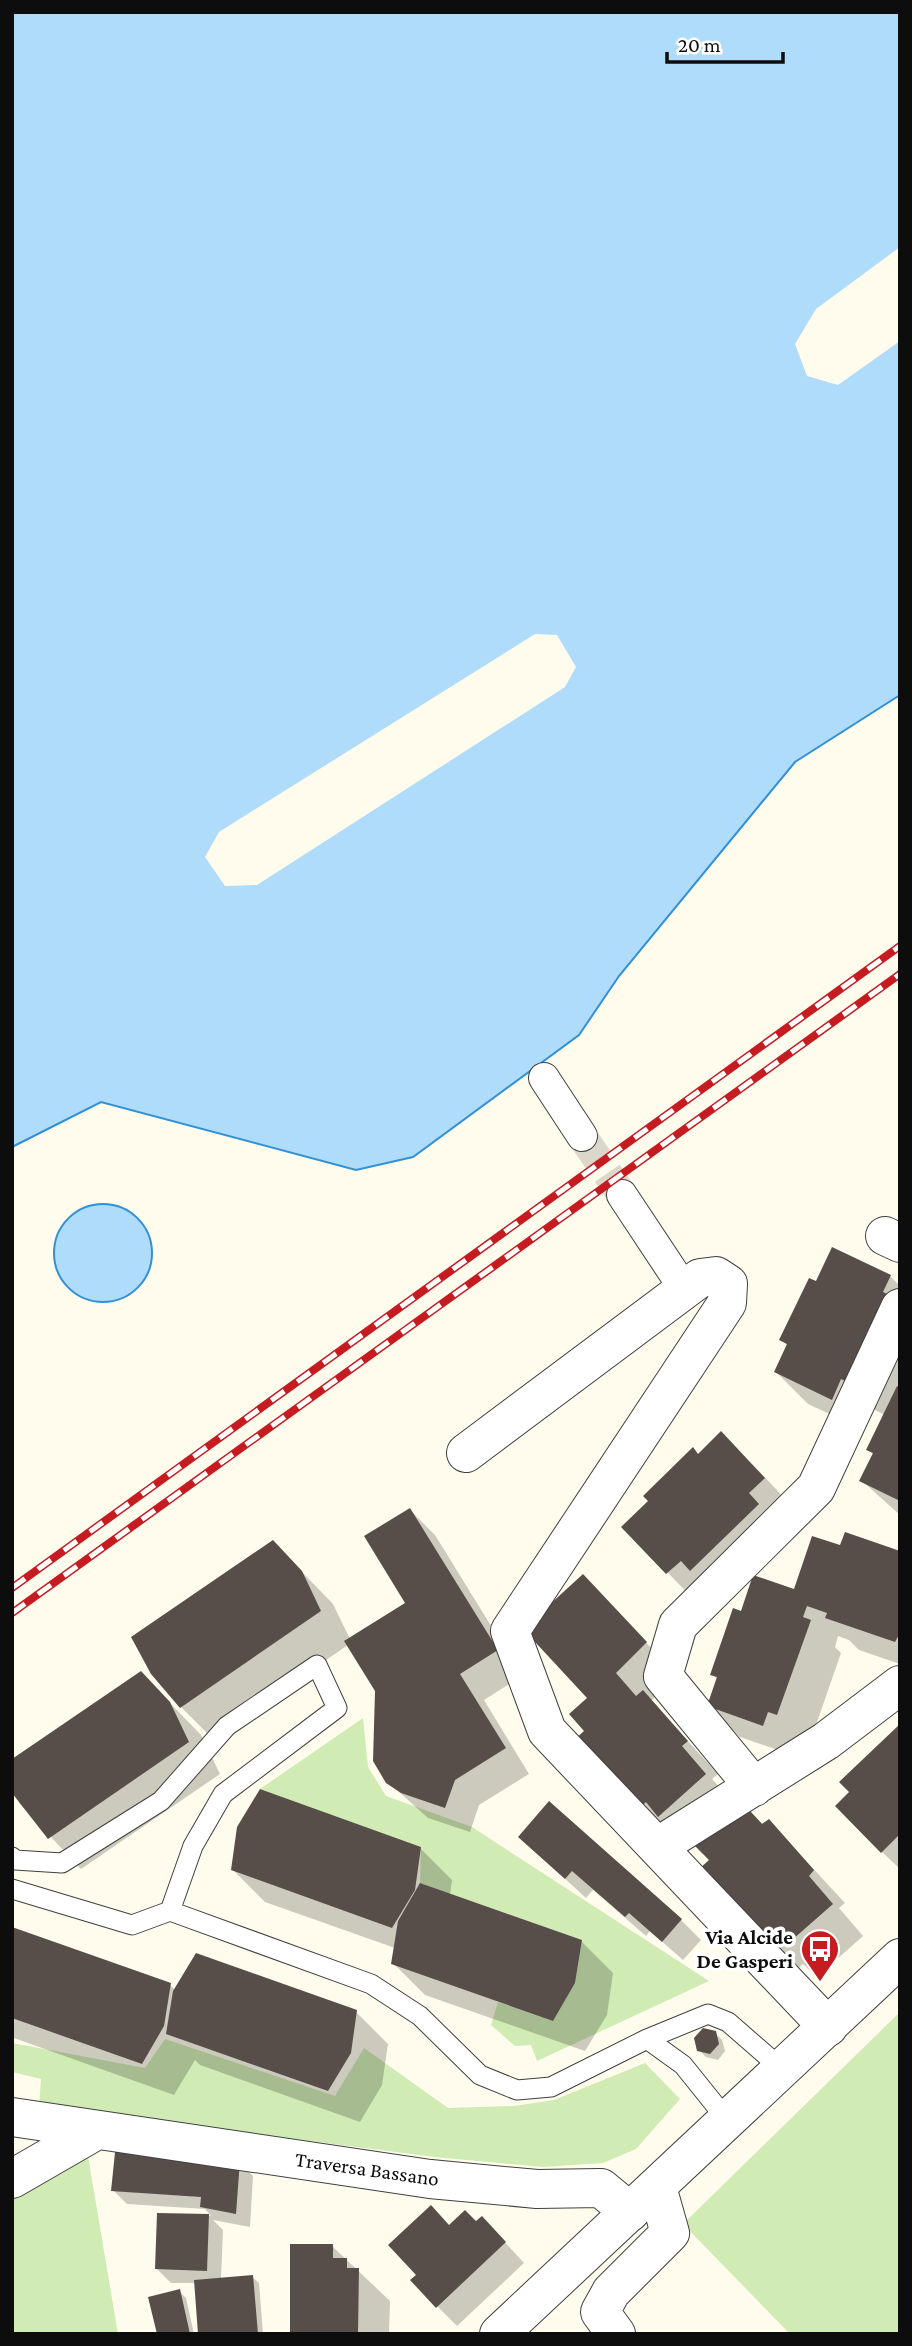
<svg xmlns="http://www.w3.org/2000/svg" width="912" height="2346" font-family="'Crimson Pro',serif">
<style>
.green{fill:#d0ecb4}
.water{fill:#aedcfa;stroke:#3190d6;stroke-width:2}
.pier{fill:#fffced}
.shadow{fill:#0003}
.building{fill:#574e49}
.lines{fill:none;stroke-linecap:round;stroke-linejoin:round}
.pedestrian-tunnel{stroke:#dbd8cb;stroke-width:30;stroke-dasharray:30 15;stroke-linecap:butt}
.service-casing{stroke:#404040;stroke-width:21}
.pedestrian-casing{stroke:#404040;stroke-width:32}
.minor-casing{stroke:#404040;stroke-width:40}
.tertiary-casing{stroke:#404040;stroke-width:40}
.service{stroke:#fff;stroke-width:19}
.pedestrian{stroke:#fff;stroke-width:30}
.minor{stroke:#fff;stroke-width:38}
.tertiary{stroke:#fff;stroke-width:38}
.rail-casing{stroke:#c61c21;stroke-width:8}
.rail{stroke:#fff;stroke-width:5;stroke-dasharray:16;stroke-linecap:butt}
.labels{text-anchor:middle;stroke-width:7;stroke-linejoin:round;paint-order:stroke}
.poi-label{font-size:21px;font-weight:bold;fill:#0d0d0d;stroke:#fff;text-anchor:end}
.street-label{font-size:21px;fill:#0d0d0d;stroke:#fff}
</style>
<rect width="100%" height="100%" fill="#fffced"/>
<!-- green -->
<path class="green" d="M 363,1718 L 368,1767 L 386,1796 L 472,1827 L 709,1981 L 537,2061 L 531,2045 L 515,2046 L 491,2025 L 498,2002 L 553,2021 L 575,1983 L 582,1940 L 420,1883 L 421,1847 L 260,1789 Z
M 900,2012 L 900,2334 L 790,2334 L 683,2224 Z
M 165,2039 L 335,2096 L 364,2048 L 448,2108 L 514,2106 L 554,2100 L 645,2063 L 680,2099 L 636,2149 L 603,2163 L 543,2167 L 434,2157 L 39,2106 L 41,2079 L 12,2072 L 12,2043 L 145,2068 Z
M 88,2156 L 118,2334 L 12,2334 L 12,2199 Z"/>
<!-- water -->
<path class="water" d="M 12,12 L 900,12 L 900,695 L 795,762 L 619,976 L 579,1035 L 413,1157 L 356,1170 L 101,1102 L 12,1147 Z
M54 1253a49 49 0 1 1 98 0a49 49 0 1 1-98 0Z"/>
<!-- pier -->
<path class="pier" d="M 900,247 L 900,341 L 838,385 L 807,376 L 795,344 L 816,309 Z
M 535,634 L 557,635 L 576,667 L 565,687 L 257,885 L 225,886 L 205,857 L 219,832 Z"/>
<!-- shadow -->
<path class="shadow" d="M 890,1276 L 900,1286 L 900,1515 L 861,1480 L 874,1455 L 868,1449 L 885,1415 L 873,1409 L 864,1430 L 808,1404 L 776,1372 L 788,1346 L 782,1340 L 817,1283 Z
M 699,1456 L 753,1465 L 796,1510 L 699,1605 L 624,1527 Z
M 410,1510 L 435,1535 L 522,1676 L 484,1700 L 529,1774 L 479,1805 L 470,1832 L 428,1818 L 388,1782 L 376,1691 L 348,1645 L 212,1738 L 181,1707 L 273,1542 L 333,1604 L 350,1639 L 407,1604 Z
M 841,1547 L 900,1553 L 900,1664 L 859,1650 L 849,1640 L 838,1636 L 835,1647 L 841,1653 L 809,1745 L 795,1756 L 740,1737 L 709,1706 L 718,1680 L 712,1674 L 742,1613 L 795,1591 Z
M 583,1576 L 677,1675 L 651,1701 L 718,1774 L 712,1779 L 737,1807 L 741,1803 L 764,1825 L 769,1821 L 845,1903 L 839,1908 L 863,1936 L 817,1977 L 803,1964 L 794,1972 L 696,1843 L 668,1842 L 586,1731 L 589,1698 Z
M 141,1673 L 201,1735 L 220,1774 L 81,1869 L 20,1804 L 12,1789 Z
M 900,1726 L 900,1869 L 882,1852 Z
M 520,1837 L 681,1920 L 701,1940 L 683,1960 L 650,1931 L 646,1936 L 593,1890 L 586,1898 Z
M 420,1848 L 452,1880 L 450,1895 L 581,1941 L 613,1973 L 607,2015 L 585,2051 L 425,1995 L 393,1963 L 395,1948 L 265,1902 L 233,1870 Z
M 12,1929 L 170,1985 L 176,1991 L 356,2012 L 388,2044 L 382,2085 L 360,2122 L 200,2065 L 195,2060 L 174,2095 L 14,2038 Z
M 715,2033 L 722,2040 L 725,2051 L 718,2060 L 706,2057 L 699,2050 Z
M 239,2162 L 253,2176 L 250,2227 L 213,2220 L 223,2230 L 221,2279 L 252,2277 L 259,2283 L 263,2334 L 200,2334 L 196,2283 L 171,2283 L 157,2269 L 158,2215 L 211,2216 L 205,2209 L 127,2204 L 113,2190 Z
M 450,2226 L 501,2238 L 524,2263 L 457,2326 L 437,2306 L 418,2275 Z
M 332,2246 L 390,2301 L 389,2334 L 292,2334 Z
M 179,2291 L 186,2298 L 194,2334 L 159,2334 Z"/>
<!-- building -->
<path class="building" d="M 832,1247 L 891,1275 L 883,1292 L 895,1298 L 855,1386 L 841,1379 L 832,1400 L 774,1372 L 787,1344 L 779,1340 L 809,1278 L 816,1281 Z
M 897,1386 L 900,1388 L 900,1501 L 859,1481 L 873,1453 L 866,1450 Z
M 721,1431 L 765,1478 L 749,1493 L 759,1504 L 690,1571 L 681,1561 L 666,1574 L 621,1527 L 648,1501 L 643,1496 L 693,1447 L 698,1454 Z
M 410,1508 L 498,1650 L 460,1674 L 506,1748 L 455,1780 L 445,1808 L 401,1793 L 386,1783 L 373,1761 L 375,1691 L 344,1641 L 405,1603 L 364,1536 Z
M 845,1532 L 900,1551 L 900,1633 L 895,1642 L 825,1618 L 827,1613 L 807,1606 L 803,1617 L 811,1620 L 777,1715 L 768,1712 L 763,1726 L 707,1706 L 717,1677 L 710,1675 L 733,1608 L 741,1611 L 753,1575 L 794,1589 L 812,1536 L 840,1545 Z
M 273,1540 L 302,1571 L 321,1611 L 180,1708 L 151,1674 L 131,1637 Z
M 583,1574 L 647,1642 L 616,1673 L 636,1696 L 643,1690 L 688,1741 L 682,1746 L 706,1774 L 658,1817 L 646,1802 L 635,1812 L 573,1741 L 584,1731 L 569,1714 L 587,1698 L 523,1629 Z
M 141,1671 L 170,1702 L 189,1742 L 48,1839 L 12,1793 L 12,1759 Z
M 900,1724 L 900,1834 L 881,1853 L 835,1806 L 849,1792 L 839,1782 Z
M 260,1789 L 421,1847 L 415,1890 L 392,1928 L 231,1870 L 237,1827 Z
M 549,1801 L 682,1919 L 662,1942 L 629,1913 L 625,1917 L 572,1871 L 565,1879 L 518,1837 Z
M 741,1801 L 762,1824 L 769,1819 L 814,1870 L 809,1876 L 833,1904 L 784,1947 L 771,1933 L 761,1942 L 698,1870 L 709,1860 L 693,1844 Z
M 420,1883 L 582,1940 L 575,1983 L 553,2021 L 391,1964 L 398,1921 Z
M 12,1927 L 171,1983 L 164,2026 L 142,2064 L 12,2018 Z
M 196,1953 L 357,2010 L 351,2053 L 328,2091 L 166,2034 L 173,1991 Z
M 703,2028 L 716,2031 L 719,2044 L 710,2054 L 697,2051 L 694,2038 Z
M 116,2143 L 240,2160 L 236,2214 L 200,2207 L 201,2197 L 111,2191 Z
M 431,2205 L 449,2225 L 465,2210 L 476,2221 L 482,2216 L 506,2242 L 436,2308 L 410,2280 L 416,2275 L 388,2245 Z
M 157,2213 L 209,2214 L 207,2271 L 155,2269 Z
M 290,2244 L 333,2244 L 333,2258 L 347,2258 L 347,2268 L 359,2268 L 358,2334 L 290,2334 Z
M 253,2275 L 258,2334 L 198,2334 L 194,2280 Z
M 180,2289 L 190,2334 L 157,2334 L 148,2297 Z"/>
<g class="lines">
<!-- pedestrian-tunnel -->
<path class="pedestrian-tunnel" d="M 582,1136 L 622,1195"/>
<defs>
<path id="service" d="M 12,1857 L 15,1860 L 62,1863 L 161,1801 L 227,1726 L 317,1665 L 337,1708 L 223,1794 L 193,1846 L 170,1911
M 12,1889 L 132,1925 L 170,1911 L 371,1984 L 420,2016 L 480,2075 L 517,2090 L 551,2087 L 647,2039
M 728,2121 L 683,2065 L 647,2039 L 708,2014 L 728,2022 L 782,2069"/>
<path id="pedestrian" d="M 544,1078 L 582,1136
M 622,1195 L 685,1290"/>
<path id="minor" d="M 885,1236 L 900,1243
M 466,1453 L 700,1278 L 716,1276 L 728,1284 L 727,1303 L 510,1631 L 547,1731 L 828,2027
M 754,1787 L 663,1676 L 678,1625 L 816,1488 L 900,1308
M 657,1847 L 826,1741 L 900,1685
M 12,2117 L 430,2179 L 537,2189 L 601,2188 L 630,2212
M 12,2179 L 97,2130
M 616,2334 L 600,2312 L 611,2292 L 670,2233 L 657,2187"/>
<path id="tertiary" d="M 499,2334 L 900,1958"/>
</defs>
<!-- service casing -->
<use href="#service" class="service-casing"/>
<!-- pedestrian casing -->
<use href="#pedestrian" class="pedestrian-casing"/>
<!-- minor casing -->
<use href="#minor" class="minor-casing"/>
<!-- tertiary casing -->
<use href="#tertiary" class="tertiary-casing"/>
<!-- service -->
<use href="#service" class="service"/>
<!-- pedestrian -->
<use href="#pedestrian" class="pedestrian"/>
<!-- minor -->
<use href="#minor" class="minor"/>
<!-- tertiary -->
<use href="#tertiary" class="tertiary"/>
<defs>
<path id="rail" d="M 12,1588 L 900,946
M 12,1613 L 900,974"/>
</defs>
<!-- rail casing -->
<use href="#rail" class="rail-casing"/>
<!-- rail -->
<use href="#rail" class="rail"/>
</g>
<!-- icons -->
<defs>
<symbol id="bus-pin" viewBox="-11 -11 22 30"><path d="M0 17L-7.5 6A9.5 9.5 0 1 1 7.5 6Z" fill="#c61c21" stroke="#fff"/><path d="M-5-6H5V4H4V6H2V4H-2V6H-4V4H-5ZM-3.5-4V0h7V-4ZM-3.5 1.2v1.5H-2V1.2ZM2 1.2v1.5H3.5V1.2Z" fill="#fff"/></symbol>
</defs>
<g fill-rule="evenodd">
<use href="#bus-pin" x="798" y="1927" width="44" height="60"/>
</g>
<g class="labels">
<!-- poi labels -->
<g class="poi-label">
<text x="793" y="1944">Via Alcide<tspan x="793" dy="24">De Gasperi</tspan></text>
</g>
<!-- street labels -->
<g class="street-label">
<text transform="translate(367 2169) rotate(8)" y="7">Traversa Bassano</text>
</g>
</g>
<!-- border -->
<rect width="912" height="2346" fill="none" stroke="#0d0d0d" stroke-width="28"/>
<!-- scale -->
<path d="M667 52v10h116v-10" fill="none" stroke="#0d0d0d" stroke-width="3.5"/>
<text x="678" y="52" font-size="21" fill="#0d0d0d" stroke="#ffffff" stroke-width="5" paint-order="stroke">20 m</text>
</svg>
